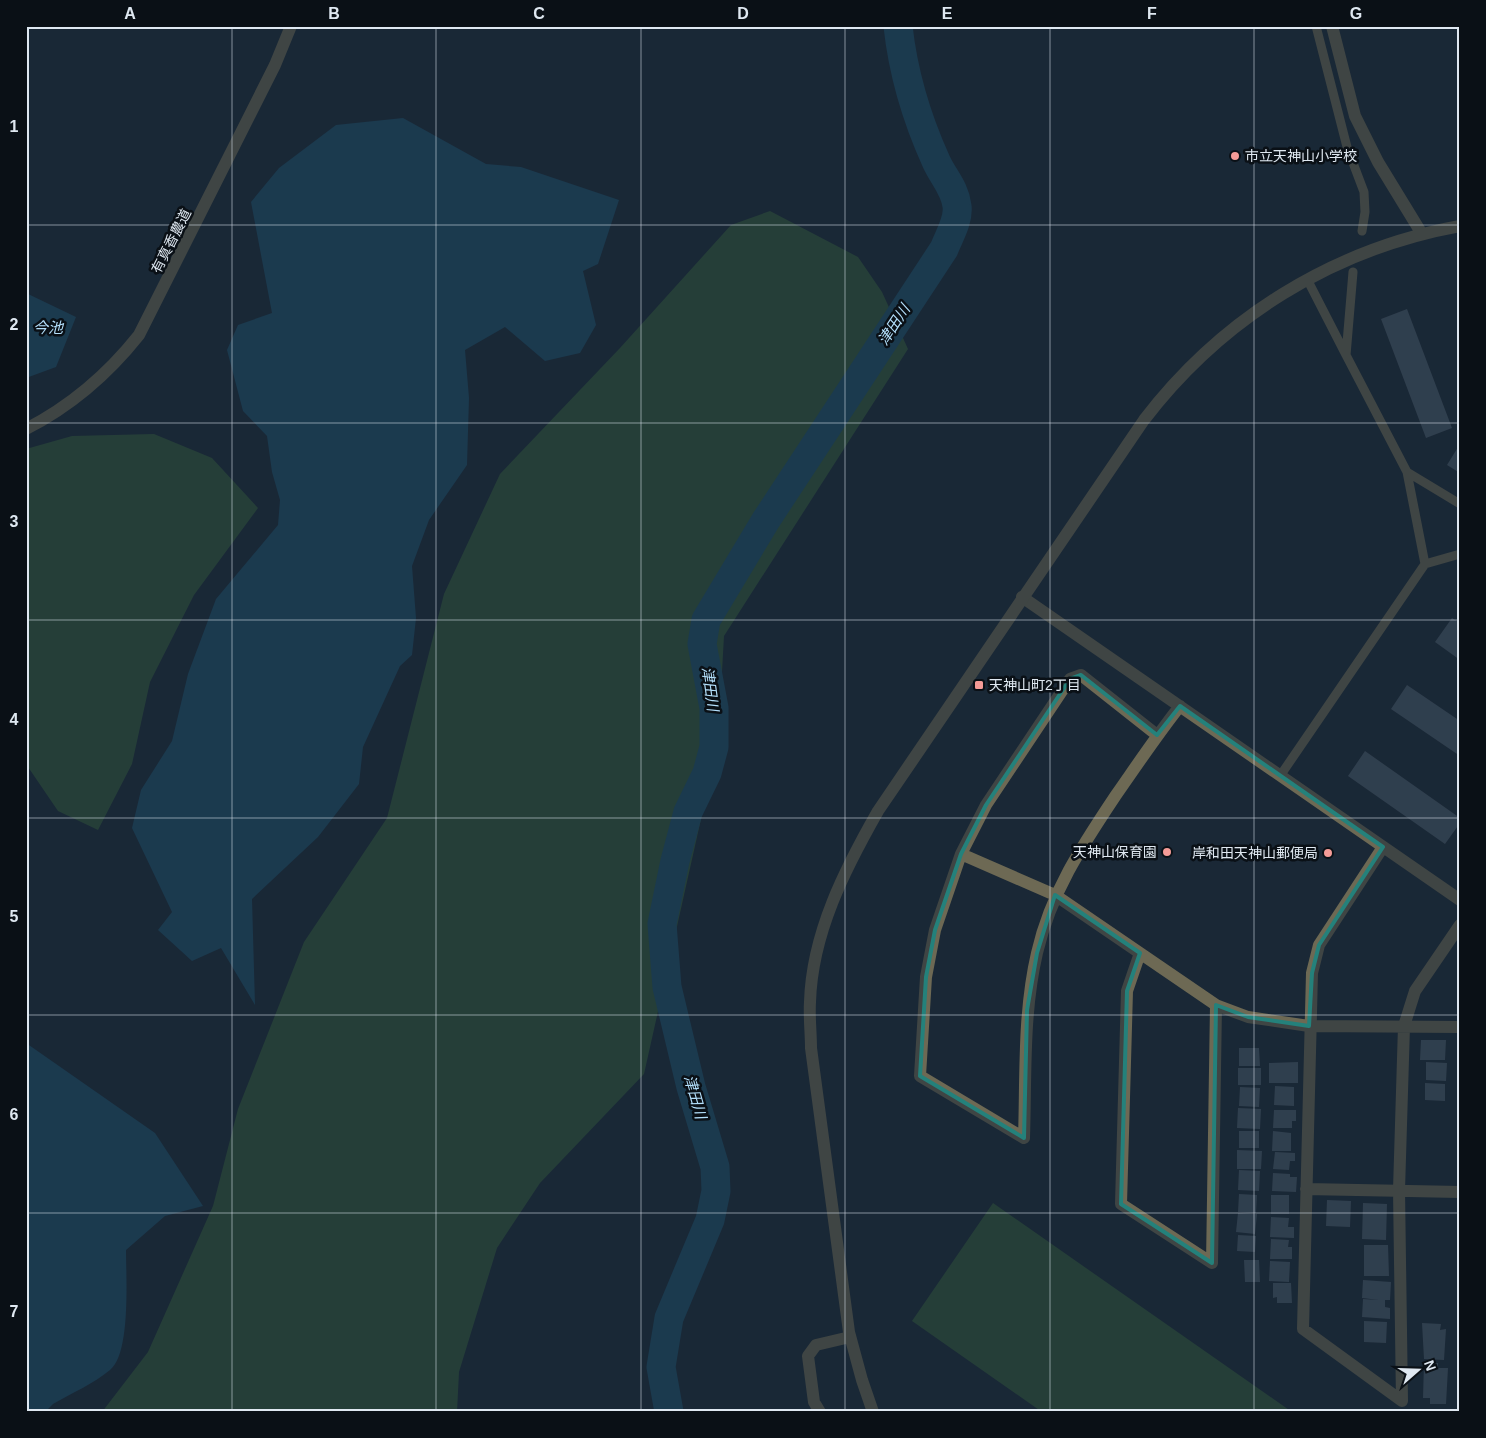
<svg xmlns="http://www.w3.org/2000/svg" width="1486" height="1438" font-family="Helvetica,'Noto Sans JP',sans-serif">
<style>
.green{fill:#335a3b}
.water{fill:#1d506b}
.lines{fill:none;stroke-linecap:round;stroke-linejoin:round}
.river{stroke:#1d506b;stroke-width:29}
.building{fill:#4b5b6a}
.service{stroke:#6d6954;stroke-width:9}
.minor{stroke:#6d6954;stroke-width:12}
.tertiary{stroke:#6d6954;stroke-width:12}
.marked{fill:none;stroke:#24817b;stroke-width:4;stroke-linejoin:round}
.grid{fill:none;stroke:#dfe8f1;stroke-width:1;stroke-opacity:0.55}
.poi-dot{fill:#f59b97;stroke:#0a1016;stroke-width:2}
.labels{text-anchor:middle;stroke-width:5;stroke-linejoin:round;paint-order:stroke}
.poi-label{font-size:14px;fill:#dfe8f1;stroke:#0a1016;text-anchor:start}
.street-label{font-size:14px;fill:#dfe8f1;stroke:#0a1016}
.water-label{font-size:15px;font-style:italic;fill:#b3dffb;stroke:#0a1016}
.neatline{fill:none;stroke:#dfe8f1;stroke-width:2}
.grid-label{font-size:16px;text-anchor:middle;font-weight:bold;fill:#dfe8f1}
</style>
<rect width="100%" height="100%" fill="#1a2836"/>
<!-- green -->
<path class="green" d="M 770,211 L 858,257 L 882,292 L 908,349 L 724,636 L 718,743 L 644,1074 L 540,1183 L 497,1248 L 459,1372 L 457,1412 L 102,1412 L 148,1352 L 213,1206 L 238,1109 L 304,942 L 387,818 L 444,594 L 500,474 L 620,348 L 731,225 Z
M 154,434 L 212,458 L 258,508 L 194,595 L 150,682 L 132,764 L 98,830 L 58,811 L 26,764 L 26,449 L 72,436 Z
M 993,1203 L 1292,1412 L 1042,1412 L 912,1321 Z"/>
<!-- water -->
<path class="water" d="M 403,118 L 486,164 L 521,167 L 619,200 L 598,264 L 583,271 L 596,325 L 580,353 L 545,361 L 505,327 L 465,350 L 469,398 L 467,465 L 429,520 L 412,566 L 416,618 L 412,655 L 400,666 L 363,747 L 359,784 L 318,837 L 252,899 L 255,1005 L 221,948 L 192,961 L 158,930 L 172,912 L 132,828 L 141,790 L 172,741 L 188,674 L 216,599 L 278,525 L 280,500 L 272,472 L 267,436 L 243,411 L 227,350 L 238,325 L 272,313 L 251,202 L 279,168 L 336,125 Z
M 26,293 L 76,317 L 56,367 L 26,378 Z
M 26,1043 L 155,1133 L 203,1206 L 165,1216 L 126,1250 C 126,1276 131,1354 110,1370 C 93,1384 72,1393 53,1404 L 45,1412 L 26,1412 Z"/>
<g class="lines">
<!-- river -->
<path class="river" d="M 669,1412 L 661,1367 L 669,1318 L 710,1220 L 716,1191 L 715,1167 L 691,1087 L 667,987 L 662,924 L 675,861 L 688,812 L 707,773 L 714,747 L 714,708 L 702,644 L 706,620 L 766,520 L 944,249 C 949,236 959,220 957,206 C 955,188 943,177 936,161 C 917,119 903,72 898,26"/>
</g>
<!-- building -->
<path class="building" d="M 1407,309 L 1452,428 L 1426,438 L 1381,319 Z
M 1460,444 L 1460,473 L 1447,465 Z
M 1452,618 L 1460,623 L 1460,660 L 1435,642 Z
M 1407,685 L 1460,721 L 1460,756 L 1391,709 Z
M 1365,751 L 1460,818 L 1460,823 L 1445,844 L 1348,776 Z
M 1421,1040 L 1446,1040 L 1445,1060 L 1420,1060 Z
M 1239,1048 L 1259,1048 L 1260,1066 L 1239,1066 Z
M 1298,1062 L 1298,1083 L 1269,1083 L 1269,1063 Z
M 1426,1062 L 1447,1063 L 1446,1081 L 1426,1080 Z
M 1238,1068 L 1261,1068 L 1261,1085 L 1238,1085 Z
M 1425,1083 L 1445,1084 L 1445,1101 L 1425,1100 Z
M 1275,1086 L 1294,1087 L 1294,1106 L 1274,1105 Z
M 1240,1087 L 1260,1088 L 1259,1107 L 1239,1106 Z
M 1238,1108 L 1261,1109 L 1260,1129 L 1237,1128 Z
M 1274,1110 L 1296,1110 L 1296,1121 L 1292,1121 L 1292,1128 L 1273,1128 Z
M 1239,1131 L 1259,1131 L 1259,1148 L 1239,1148 Z
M 1273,1131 L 1291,1133 L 1291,1151 L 1272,1151 Z
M 1237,1150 L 1262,1151 L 1261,1169 L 1237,1169 Z
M 1275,1152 L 1295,1153 L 1295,1161 L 1290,1161 L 1289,1170 L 1273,1169 Z
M 1239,1170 L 1260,1171 L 1259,1191 L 1238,1190 Z
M 1273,1173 L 1290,1174 L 1290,1177 L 1297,1177 L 1296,1192 L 1272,1191 Z
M 1239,1194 L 1257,1195 L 1256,1213 L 1238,1212 Z
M 1271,1195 L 1289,1195 L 1289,1214 L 1271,1214 Z
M 1327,1200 L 1351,1201 L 1350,1227 L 1326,1226 Z
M 1363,1203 L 1387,1204 L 1386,1240 L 1362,1239 Z
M 1238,1213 L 1257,1214 L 1255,1234 L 1236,1232 Z
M 1271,1217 L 1289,1218 L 1288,1227 L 1294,1227 L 1294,1238 L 1270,1237 Z
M 1238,1235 L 1256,1236 L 1255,1252 L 1237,1251 Z
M 1271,1239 L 1289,1240 L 1288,1247 L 1292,1247 L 1292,1259 L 1270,1259 Z
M 1364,1245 L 1388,1245 L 1389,1276 L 1364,1276 Z
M 1244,1260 L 1259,1260 L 1260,1282 L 1245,1282 Z
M 1270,1261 L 1290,1262 L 1289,1282 L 1269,1281 Z
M 1363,1280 L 1391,1282 L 1390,1300 L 1385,1300 L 1385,1307 L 1390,1308 L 1390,1319 L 1362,1317 L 1363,1299 L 1379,1300 L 1362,1298 Z
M 1273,1283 L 1291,1283 L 1292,1303 L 1277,1303 L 1277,1297 L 1273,1298 Z
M 1364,1321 L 1387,1322 L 1386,1343 L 1364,1342 Z
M 1422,1323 L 1441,1324 L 1440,1330 L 1446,1329 L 1444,1360 L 1424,1359 Z
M 1424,1363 L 1438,1363 L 1438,1368 L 1448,1368 L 1446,1404 L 1430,1404 L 1430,1398 L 1423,1398 Z"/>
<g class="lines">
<!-- service -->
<path class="service" d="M 1316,26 L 1347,147 L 1364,192 L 1365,212 L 1362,231
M 1307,279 L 1346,355
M 1407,472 L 1460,504
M 1425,564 L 1460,554
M 1280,776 L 1425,564 L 1407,472 L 1346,355 L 1353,272"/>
<!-- minor -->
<path class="minor" d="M 1332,26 L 1355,116 L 1378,162 L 1422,234
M 1022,597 L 1460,900
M 1157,735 L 1081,675 L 1070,679 L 986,805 L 961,854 L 935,930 L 926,977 L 920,1076 L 1024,1138 C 1026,1076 1023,1013 1037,953 C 1051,892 1082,846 1116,795 C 1137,765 1157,735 1180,706
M 1383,847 L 1319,945 L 1312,973 L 1303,1329 L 1402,1401
M 961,854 L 1055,895 L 1216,1005 L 1248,1017 L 1309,1026 L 1460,1027
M 1140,953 L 1127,991 L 1121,1204 L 1212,1263
M 1306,1189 L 1460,1192
M 1212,1263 L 1216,1005
M 1402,1401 L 1399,1190 L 1404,1026 L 1415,991 L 1460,925
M 820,1412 L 814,1402 L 808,1356 L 816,1345 L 850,1337"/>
<!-- tertiary -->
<path class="tertiary" d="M 26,429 C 71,406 108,374 139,335 L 275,65 L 291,26
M 873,1412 L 862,1380 L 849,1332 L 811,1048 C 811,1033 809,1017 810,1002 C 812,933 845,869 878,811 L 1144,420 C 1222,318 1333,249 1460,226"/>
</g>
<!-- marked area -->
<path d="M0 0H1486V1438H0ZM 1081,675 L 1157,735 L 1180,706 L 1383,847 L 1319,945 L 1312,973 L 1309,1026 L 1248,1017 L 1216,1005 L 1212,1263 L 1121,1204 L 1127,991 L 1140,953 L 1055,895 L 1037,953 L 1027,1010 L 1024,1138 L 920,1076 L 926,977 L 935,930 L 961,854 L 986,805 L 1070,679 Z" fill="#1a2836" fill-opacity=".55" fill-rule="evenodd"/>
<path class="marked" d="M 1081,675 L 1157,735 L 1180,706 L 1383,847 L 1319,945 L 1312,973 L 1309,1026 L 1248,1017 L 1216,1005 L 1212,1263 L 1121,1204 L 1127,991 L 1140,953 L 1055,895 L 1037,953 L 1027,1010 L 1024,1138 L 920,1076 L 926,977 L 935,930 L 961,854 L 986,805 L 1070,679 Z"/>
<!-- grid -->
<path class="grid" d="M 232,26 L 232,1412M 436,26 L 436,1412M 641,26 L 641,1412M 845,26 L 845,1412M 1050,26 L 1050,1412M 1254,26 L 1254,1412M 26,225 L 1460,225M 26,423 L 1460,423M 26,620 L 1460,620M 26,818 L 1460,818M 26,1015 L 1460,1015M 26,1213 L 1460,1213"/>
<!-- markers -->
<g class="poi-dot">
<circle cx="1235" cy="156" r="5"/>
<rect x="974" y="680" width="10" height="10" rx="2.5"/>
<circle cx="1167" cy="852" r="5"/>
<circle cx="1328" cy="853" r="5"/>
</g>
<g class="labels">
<!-- poi labels -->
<g class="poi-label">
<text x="1245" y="161">市立天神山小学校</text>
<text x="989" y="690">天神山町2丁目</text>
<text x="1157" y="857" text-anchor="end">天神山保育園</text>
<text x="1318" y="858" text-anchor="end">岸和田天神山郵便局</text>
</g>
<!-- street labels -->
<g class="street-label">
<text transform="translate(171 241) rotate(-63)" y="5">有真香農道</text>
</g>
<!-- water labels -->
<g class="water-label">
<text transform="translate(894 325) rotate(-57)" y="5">津田川</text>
<text x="48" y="333">今池</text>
<text transform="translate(710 689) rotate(82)" y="5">津田川</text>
<text transform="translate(695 1097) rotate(74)" y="5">津田川</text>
</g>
</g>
<!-- border -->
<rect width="1486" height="1438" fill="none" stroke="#0a1016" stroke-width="55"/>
<!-- north arrow -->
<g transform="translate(1418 1370) rotate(70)" stroke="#0a1016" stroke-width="4" paint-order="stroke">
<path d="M0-4L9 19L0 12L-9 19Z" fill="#dfe8f1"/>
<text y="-8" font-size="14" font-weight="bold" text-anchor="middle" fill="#dfe8f1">N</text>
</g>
<rect x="28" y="28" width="1430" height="1382" class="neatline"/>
<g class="grid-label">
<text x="130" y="19">A</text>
<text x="334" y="19">B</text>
<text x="539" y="19">C</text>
<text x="743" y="19">D</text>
<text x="947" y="19">E</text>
<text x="1152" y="19">F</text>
<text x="1356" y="19">G</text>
<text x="14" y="132">1</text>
<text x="14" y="330">2</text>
<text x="14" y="527">3</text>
<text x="14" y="725">4</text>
<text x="14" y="922">5</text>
<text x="14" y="1120">6</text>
<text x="14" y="1317">7</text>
</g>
</svg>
